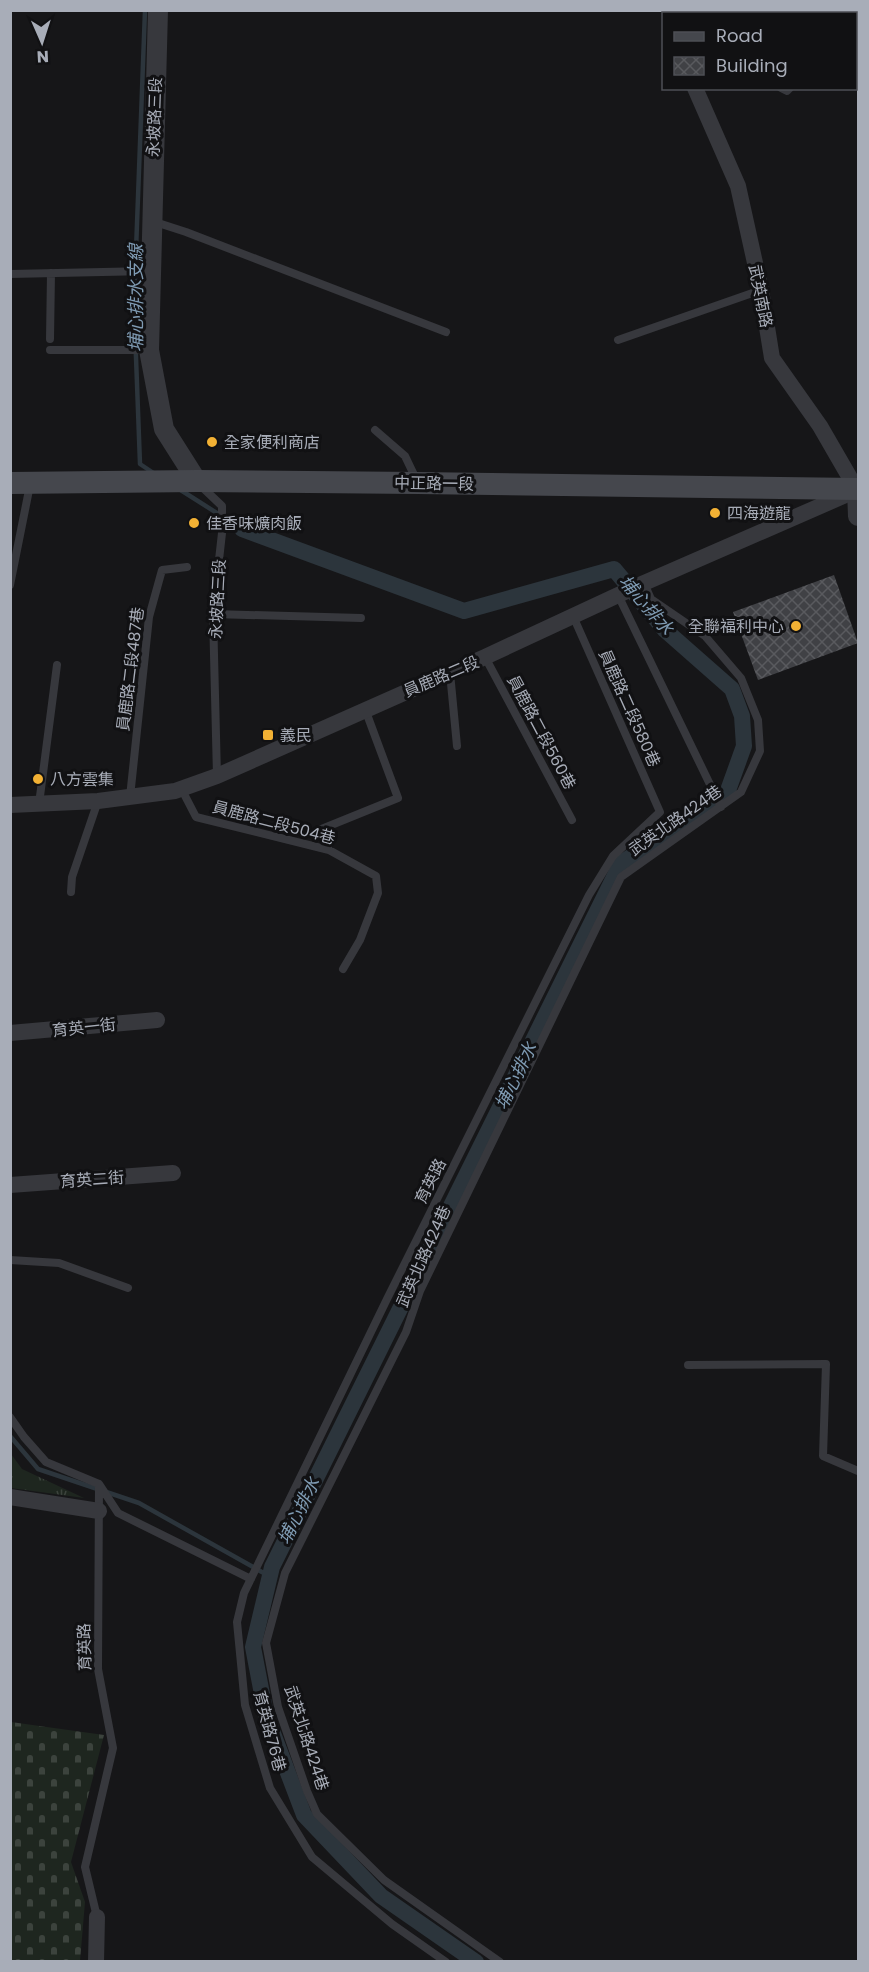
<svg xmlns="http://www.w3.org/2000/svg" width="869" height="1972" font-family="Poppins,'Noto Sans TC',sans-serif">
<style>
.grass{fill:url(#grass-tufts)}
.cemetery{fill:url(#cemetery-stones)}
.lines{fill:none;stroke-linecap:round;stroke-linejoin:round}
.stream{stroke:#2c353c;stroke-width:4.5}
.canal{stroke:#2c353c;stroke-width:16}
.building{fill:url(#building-cross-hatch)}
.service{stroke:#37383d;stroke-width:8}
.minor{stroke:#37383d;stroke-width:16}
.tertiary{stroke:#37383d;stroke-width:20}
.secondary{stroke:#45474d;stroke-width:22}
.poi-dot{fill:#f2b134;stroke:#111113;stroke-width:2}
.labels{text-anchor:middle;stroke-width:6;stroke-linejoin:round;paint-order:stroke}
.street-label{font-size:16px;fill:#a8adb8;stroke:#111113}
.poi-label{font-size:16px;fill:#a8adb8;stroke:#111113;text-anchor:start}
.water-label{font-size:18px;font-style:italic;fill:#7f9bb3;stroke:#111113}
</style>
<defs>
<pattern id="grass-tufts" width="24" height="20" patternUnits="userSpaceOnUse" patternTransform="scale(1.5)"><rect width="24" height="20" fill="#1e261f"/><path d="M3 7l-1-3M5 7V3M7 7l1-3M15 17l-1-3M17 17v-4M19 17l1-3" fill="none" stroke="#3c433d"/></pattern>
<pattern id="cemetery-stones" width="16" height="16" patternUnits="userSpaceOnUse" patternTransform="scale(1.5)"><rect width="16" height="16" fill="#1e261f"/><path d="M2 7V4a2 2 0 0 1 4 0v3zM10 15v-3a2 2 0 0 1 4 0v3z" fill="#3c433d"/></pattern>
<pattern id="building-cross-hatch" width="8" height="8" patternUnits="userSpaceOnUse" patternTransform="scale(1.5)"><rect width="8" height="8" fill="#404145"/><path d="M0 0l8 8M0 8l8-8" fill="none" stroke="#595a5e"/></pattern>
</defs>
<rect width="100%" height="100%" fill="#161618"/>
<!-- grass -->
<path class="grass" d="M 11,1454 L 22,1469 L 84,1498 L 11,1488 Z"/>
<!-- cemetery -->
<path class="cemetery" d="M 11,1722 L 104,1735 L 71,1862 L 85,1902 L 80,1961 L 11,1961 Z"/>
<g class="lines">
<!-- stream -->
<path class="stream" d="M 145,10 L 134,304 L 140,464 L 155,474
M 179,489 L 242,529
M 10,1436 L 38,1469 L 139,1503 L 269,1576"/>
<!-- canal -->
<path class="canal" d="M 242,529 L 464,611 L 614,569 L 665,630 L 732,689 L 742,716 L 744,746 L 726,796 L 621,863 L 272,1567 L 253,1647 L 266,1715 L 304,1815 L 381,1896 L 476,1962"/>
</g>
<!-- building -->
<path class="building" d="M 834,575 L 858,643 L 758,680 L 733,612 Z"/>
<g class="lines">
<!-- service -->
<path class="service" d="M 856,32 L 858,29
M 781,88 L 787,91 L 790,88
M 152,221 L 186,232 L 446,332
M 10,274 L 149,271
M 50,339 L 51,273
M 618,340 L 761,290
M 50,350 L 148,350
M 375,430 L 405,456 L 416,479
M 201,486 L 222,506 L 222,533 L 213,614 L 217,776
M 10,585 L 30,485
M 618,595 L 721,807
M 213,614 L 361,618
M 485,657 L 572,820
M 450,673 L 457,746
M 182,790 L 196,817 L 329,850 L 376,876 L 378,893 L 360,940 L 343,969
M 130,797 L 149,617 L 162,570 L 187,567
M 39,804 L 57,665
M 329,850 L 319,830 L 398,798 L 365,709
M 71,892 L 72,877 L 98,801
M 10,1260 L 59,1263 L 128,1288
M 688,1365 L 826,1364 L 823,1456 L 858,1471
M 10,1417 L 24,1437 L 46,1462 L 99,1484 L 98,1669 L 113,1748 L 85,1867 L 97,1917
M 99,1484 L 118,1513 L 251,1579
M 446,1962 L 392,1924 L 312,1857 L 270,1788 L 245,1705 L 237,1622 L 244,1593 L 387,1299 L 589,895 L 613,856 L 660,812 L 573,616
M 500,1962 L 384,1880 L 317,1814 L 307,1791 L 278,1707 L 266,1643 L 285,1573 L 406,1332 L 420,1291 L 621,877 L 741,792 L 760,751 L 758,720 L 741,678 L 705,636 L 651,599 L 644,583"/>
<!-- minor -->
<path class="minor" d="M 676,10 L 676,14
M 10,805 L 98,801 L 175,791 L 217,776 L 485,657 L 644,583 L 857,490 L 820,426 L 772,358 L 761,290 L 738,186 L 695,88
M 10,1033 L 157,1020
M 10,1185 L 173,1173
M 10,1497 L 99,1511
M 96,1962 L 97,1917"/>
<!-- tertiary -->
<path class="tertiary" d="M 158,10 L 149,350 L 164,429 L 197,481
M 857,490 L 858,516"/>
<!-- secondary -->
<path class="secondary" d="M 10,483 L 197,481 L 418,483 L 858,489"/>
</g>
<!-- markers -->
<g class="poi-dot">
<circle cx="212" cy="442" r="6"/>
<circle cx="715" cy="513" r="6"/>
<circle cx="194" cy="523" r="6"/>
<circle cx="796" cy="626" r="6"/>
<rect x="262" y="729" width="12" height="12" rx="3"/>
<circle cx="38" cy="779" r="6"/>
</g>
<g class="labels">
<!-- street labels -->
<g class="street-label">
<text transform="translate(154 117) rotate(-88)" y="6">永坡路三段</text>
<text transform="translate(761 296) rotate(79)" y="6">武英南路</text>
<text transform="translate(434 483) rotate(1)" y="6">中正路一段</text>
<text transform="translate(217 599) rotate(-87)" y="6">永坡路三段</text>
<text transform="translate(130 669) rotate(-83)" y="6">員鹿路二段487巷</text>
<text transform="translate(441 676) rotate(-23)" y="6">員鹿路二段</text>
<text transform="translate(630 708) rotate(66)" y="6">員鹿路二段580巷</text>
<text transform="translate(542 732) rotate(62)" y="6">員鹿路二段560巷</text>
<text transform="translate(675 820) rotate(-35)" y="6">武英北路424巷</text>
<text transform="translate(274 822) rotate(15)" y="6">員鹿路二段504巷</text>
<text transform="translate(84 1027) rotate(-6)" y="6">育英一街</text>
<text transform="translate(92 1179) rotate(-4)" y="6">育英二街</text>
<text transform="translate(430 1181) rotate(-63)" y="6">育英路</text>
<text transform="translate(423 1256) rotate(-66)" y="6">武英北路424巷</text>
<text transform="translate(84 1647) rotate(-91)" y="6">育英路</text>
<text transform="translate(270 1731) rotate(75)" y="6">育英路76巷</text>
<text transform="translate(307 1738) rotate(72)" y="6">武英北路424巷</text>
</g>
<!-- poi labels -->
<g class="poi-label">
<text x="224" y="448">全家便利商店</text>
<text x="727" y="519">四海遊龍</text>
<text x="206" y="529">佳香味爌肉飯</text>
<text x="784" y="632" text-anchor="end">全聯福利中心</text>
<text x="280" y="741">義民</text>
<text x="50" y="785">八方雲集</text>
</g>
<!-- water labels -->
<g class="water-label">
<text transform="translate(136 298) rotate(-90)" y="6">埔心排水支線</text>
<text transform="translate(646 605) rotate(49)" y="6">埔心排水</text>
<text transform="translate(516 1076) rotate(-64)" y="6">埔心排水</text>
<text transform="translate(299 1511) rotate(-64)" y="6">埔心排水</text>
</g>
</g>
<!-- border -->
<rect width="869" height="1972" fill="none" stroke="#a8adb8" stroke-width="24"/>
<!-- legend -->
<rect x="662" y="12" width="195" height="78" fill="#111113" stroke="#4d4f55" stroke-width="1.5"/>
<rect x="674" y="32" width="30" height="9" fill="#45474d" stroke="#4d4f55" stroke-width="1.5"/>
<text x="716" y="42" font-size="18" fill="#a8adb8">Road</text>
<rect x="674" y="57" width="30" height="18" fill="url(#building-cross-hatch)" stroke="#4d4f55" stroke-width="1.5"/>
<text x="716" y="72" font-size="18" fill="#a8adb8">Building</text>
<!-- north arrow -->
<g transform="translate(42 42) rotate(177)" stroke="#111113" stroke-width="4.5" paint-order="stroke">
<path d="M0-4.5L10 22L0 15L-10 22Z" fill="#a8adb8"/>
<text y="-9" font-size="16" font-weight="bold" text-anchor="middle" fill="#a8adb8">N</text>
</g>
</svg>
